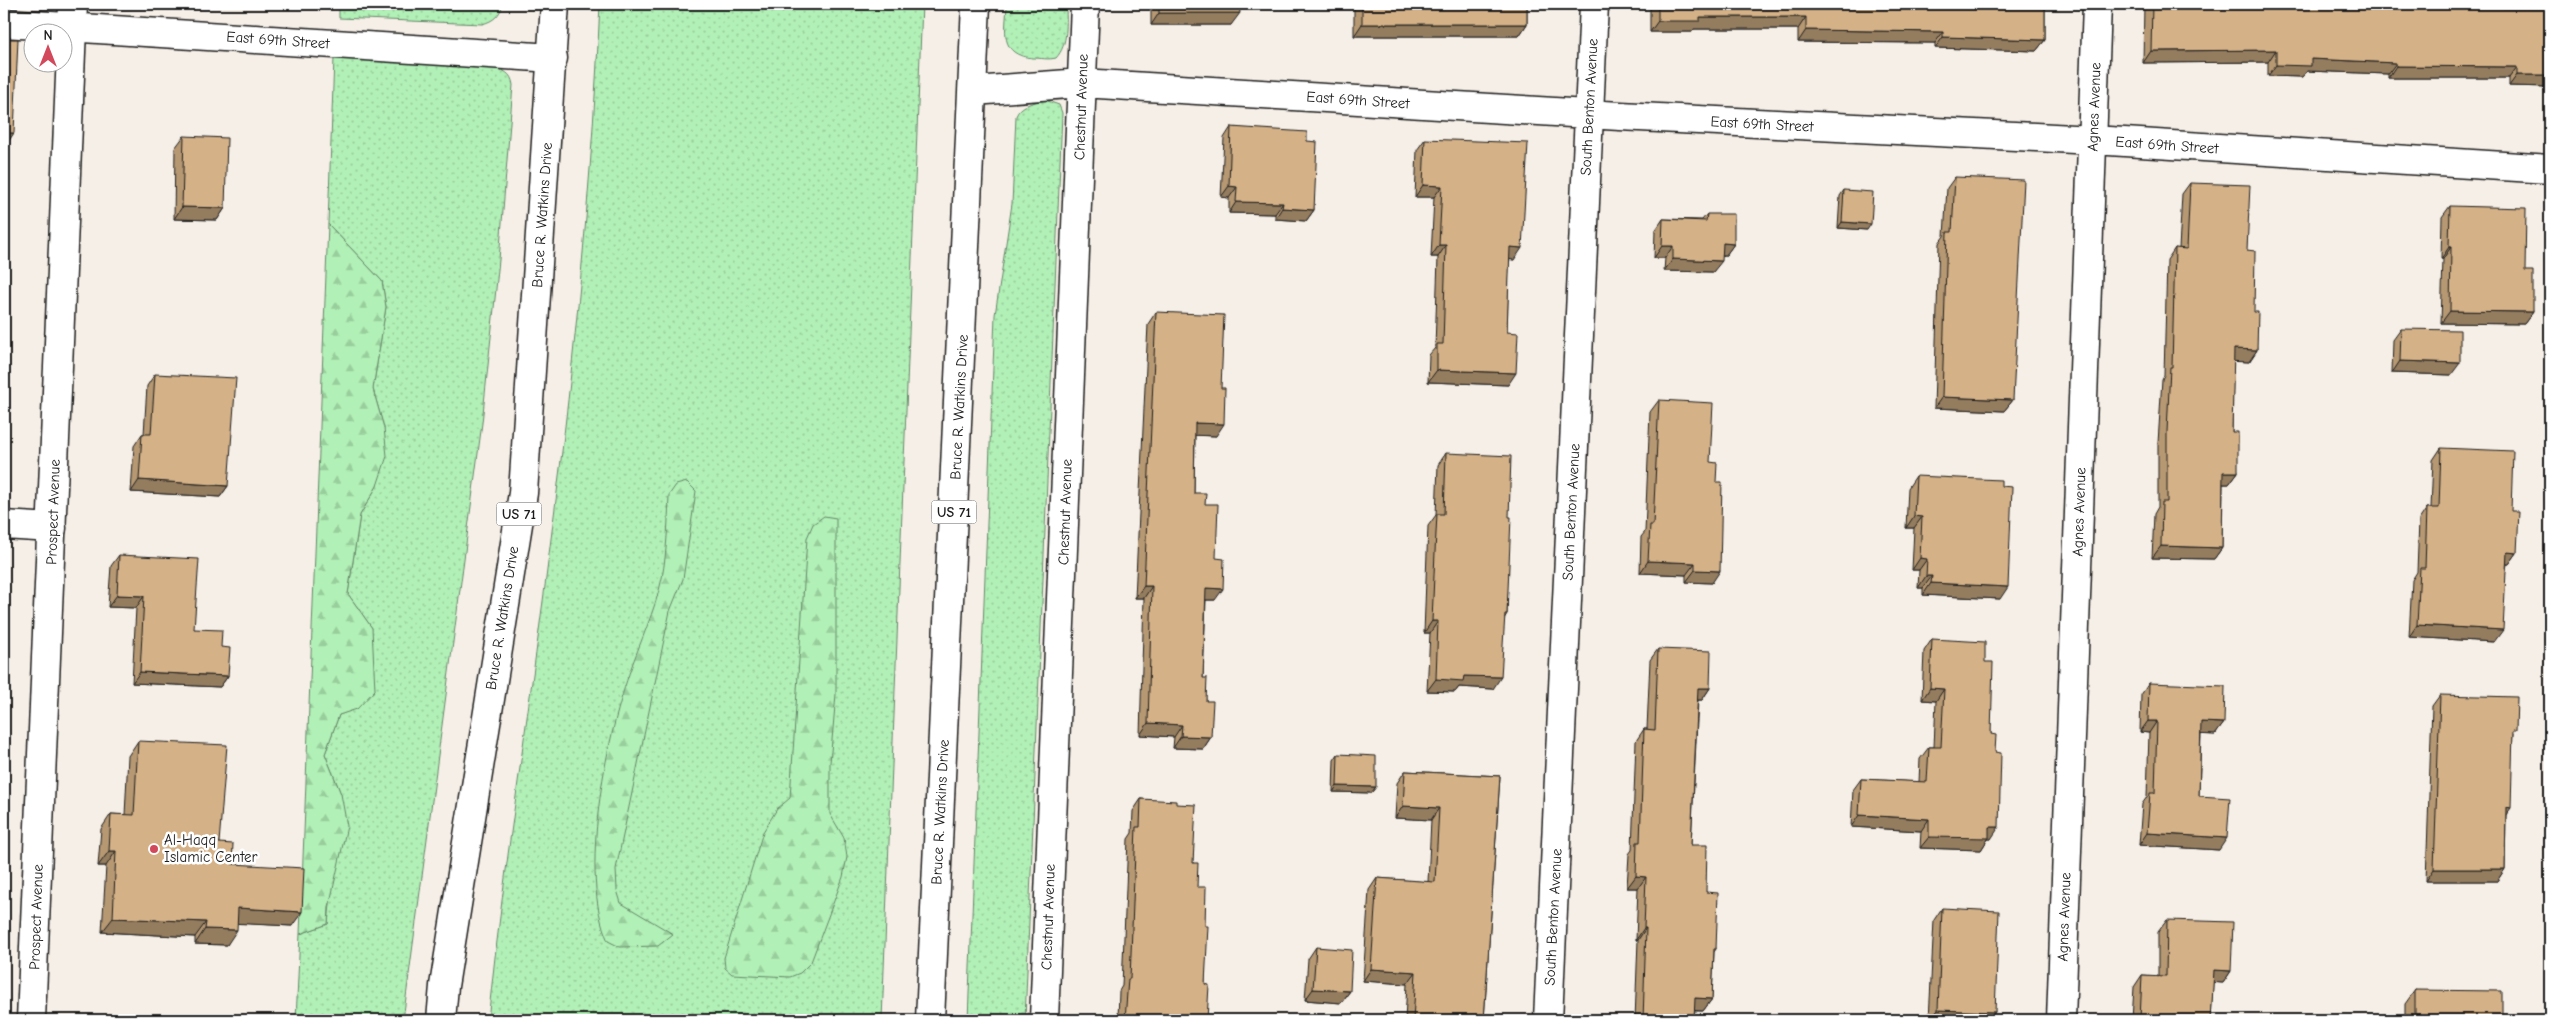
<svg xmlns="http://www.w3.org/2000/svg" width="2554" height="1024" font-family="'Comic Neue',sans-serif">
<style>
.grass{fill:url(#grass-dots);stroke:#668669}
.forest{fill:url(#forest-firs);stroke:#668669}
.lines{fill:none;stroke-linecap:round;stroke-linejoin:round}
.street-casing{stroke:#1c1c1c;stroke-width:31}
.secondary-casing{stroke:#1c1c1c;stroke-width:31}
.highway-casing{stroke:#1c1c1c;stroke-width:31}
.street{stroke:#fff;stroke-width:28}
.secondary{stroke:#fff;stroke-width:28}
.highway{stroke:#fff;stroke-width:28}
.wall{fill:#b69873;stroke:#1c1c1c}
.shaded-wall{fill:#947c5e;stroke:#1c1c1c}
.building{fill:#d4b186;stroke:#1c1c1c}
.poi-dot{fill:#d1495b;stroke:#fff;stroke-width:2}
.labels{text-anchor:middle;stroke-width:5;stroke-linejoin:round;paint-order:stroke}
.shield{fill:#fff;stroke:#606060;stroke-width:1}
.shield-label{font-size:14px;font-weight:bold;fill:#1c1c1c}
.street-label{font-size:15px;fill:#1c1c1c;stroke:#fff}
.poi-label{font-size:15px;fill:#1c1c1c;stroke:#fff;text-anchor:start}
</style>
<defs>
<pattern id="grass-dots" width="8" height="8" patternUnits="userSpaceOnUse" patternTransform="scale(1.25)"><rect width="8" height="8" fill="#b1f0b6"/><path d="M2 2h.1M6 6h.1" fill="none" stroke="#98cd9c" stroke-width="1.8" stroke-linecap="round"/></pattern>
<pattern id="forest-firs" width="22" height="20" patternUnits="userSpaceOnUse" patternTransform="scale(1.25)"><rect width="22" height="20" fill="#b1f0b6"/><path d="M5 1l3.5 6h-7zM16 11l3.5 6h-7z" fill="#98cd9c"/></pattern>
</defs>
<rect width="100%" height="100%" fill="#f6efe7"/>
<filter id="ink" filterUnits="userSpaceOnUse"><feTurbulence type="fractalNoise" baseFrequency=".02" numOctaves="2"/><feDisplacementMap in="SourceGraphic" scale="10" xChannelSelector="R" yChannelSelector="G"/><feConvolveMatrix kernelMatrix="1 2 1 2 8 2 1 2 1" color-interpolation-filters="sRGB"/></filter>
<g filter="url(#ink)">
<!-- grass -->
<path class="grass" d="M 339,4 L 503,4 C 500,15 494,21 482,24 L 339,18 Z
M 600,4 L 922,4 L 882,1020 L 488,1020 C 505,857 532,694 552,531 C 575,356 592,180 600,4 Z
M 1007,4 L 1066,4 C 1066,22 1069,44 1056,58 C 1048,60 1041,58 1033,58 C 998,55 1006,30 1007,4 Z
M 334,58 L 493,67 C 504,71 511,72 513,85 L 499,260 L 482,423 L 403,1020 L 296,1020 L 300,934 L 328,924 L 341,794 L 325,754 L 339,715 L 357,708 L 372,628 L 348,594 L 360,515 L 377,486 L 384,428 L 373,389 L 386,307 L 382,281 L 328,224 Z
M 1045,100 L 1059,105 L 1062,113 L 1025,1020 L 968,1020 L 995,315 L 1012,204 L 1016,116 C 1020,105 1034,102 1045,100 Z"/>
<!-- forest -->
<path class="forest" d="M 328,224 L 382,281 L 386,307 L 373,389 L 384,428 L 387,456 L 377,486 L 360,515 L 348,594 L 372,628 L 375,690 L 357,709 L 339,715 L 325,754 L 341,794 L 347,826 L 329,907 L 328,924 L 300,934 Z
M 687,482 L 696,491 L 683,579 L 670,611 L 616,869 L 617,890 L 621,903 L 673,934 L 658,946 L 620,947 L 608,941 C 578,875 606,741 629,674 C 640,642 655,611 662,578 C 667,551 668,522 669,495 L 676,485 Z
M 824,516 L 836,518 L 836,694 L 830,763 L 830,814 L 844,838 L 847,857 L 843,877 L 811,962 L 800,973 L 790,977 L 732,974 L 725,968 L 724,958 L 763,832 L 777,809 L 790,798 L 807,538 L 813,524 Z"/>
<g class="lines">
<defs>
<path id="street" d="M 4,23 L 553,58
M 974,91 L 1082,83 L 1620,116 L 2093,140 L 2550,169
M 4,525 L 52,528
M 1044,1020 L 1085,4
M 1548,1020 L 1594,4
M 2061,1020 L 2097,4"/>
<path id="secondary" d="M 31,1020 L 73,4"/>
<path id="highway" d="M 441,1020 L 444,986 L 523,493 L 555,4
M 930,1020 L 976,4"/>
</defs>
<!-- street casing -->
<use href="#street" class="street-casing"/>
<!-- secondary casing -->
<use href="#secondary" class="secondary-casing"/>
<!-- highway casing -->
<use href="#highway" class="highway-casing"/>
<!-- street -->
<use href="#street" class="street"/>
<!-- secondary -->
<use href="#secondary" class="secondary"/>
<!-- highway -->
<use href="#highway" class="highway"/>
</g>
<!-- wall -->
<path class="wall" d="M 1151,4 L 1239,4 L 1231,25 L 1151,25 Z
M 1354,4 L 1527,4 L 1527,24 L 1519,36 L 1354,36 Z
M 1650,4 L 2045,4 L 2045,40 L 2036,51 L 1935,48 L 1935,43 L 1798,42 L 1798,29 L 1694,29 L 1692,32 L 1650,32 Z
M 2144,4 L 2477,4 L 2503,8 L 2550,87 L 2509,86 L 2509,78 L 2388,78 L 2388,74 L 2307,71 L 2302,77 L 2268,76 L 2268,62 L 2143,63 Z
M 1231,127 L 1307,141 L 1314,210 L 1306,221 L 1275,219 L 1275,214 L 1229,213 L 1229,198 L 1221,197 L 1224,138 Z
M 184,136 L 225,208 L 217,220 L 174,219 L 175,148 Z
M 1425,139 L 1514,260 L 1509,259 L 1507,332 L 1508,385 L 1428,382 L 1429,355 L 1435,348 L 1438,257 L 1431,257 L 1434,197 L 1415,197 L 1417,150 Z
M 1955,177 L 2013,400 L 2004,411 L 1934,408 L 1939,243 L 1944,236 L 1947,188 Z
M 2190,183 L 2247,250 L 2257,350 L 2249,362 L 2233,361 L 2232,432 L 2238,472 L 2229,484 L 2223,484 L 2222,548 L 2214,559 L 2152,558 L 2154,514 L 2158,507 L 2158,443 L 2162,379 L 2164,375 L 2167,260 L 2175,248 L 2179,249 L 2182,194 Z
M 1844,190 L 1867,230 L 1838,228 L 1840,196 Z
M 2450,206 L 2525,271 L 2533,312 L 2524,324 L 2441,323 L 2443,259 L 2441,259 L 2442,217 Z
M 1707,214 L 1734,244 L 1726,255 L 1722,255 L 1713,272 L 1664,271 L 1665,258 L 1654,258 L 1655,231 L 1663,219 L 1702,220 Z
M 1156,312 L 1216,436 L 1195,435 L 1194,493 L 1205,504 L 1215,600 L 1206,600 L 1203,678 L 1211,737 L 1203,749 L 1173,748 L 1174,737 L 1140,735 L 1144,598 L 1135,598 L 1148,324 Z
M 2401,329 L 2451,375 L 2392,373 L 2393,340 Z
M 155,374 L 228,486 L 220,497 L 131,492 L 134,446 L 142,434 L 144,434 L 147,386 Z
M 1659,400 L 1716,482 L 1712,583 L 1686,582 L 1686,575 L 1640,573 L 1641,537 L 1645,532 L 1650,412 Z
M 2441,448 L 2511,511 L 2517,553 L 2509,564 L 2507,564 L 2494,642 L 2409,637 L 2412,580 L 2417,572 L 2419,520 L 2427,508 L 2431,508 L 2433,460 Z
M 1446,453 L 1509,517 L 1507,614 L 1504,619 L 1493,689 L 1459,687 L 1455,692 L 1427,691 L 1430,633 L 1424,633 L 1428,526 L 1436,515 L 1438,465 Z
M 1916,476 L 2000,599 L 1923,595 L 1923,588 L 1918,588 L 1919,570 L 1912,570 L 1914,528 L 1906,528 L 1908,488 Z
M 119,555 L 194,629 L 221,647 L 228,676 L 220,687 L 132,683 L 136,608 L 108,607 L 111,566 Z
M 1932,639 L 1985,662 L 1991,734 L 1995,752 L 1991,839 L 1988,839 L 1981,850 L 1920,848 L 1921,831 L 1851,827 L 1853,790 L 1861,779 L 1919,782 L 1920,759 L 1929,747 L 1934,747 L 1936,701 L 1922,700 L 1924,651 Z
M 1658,649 L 1710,688 L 1702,700 L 1698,700 L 1691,845 L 1706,892 L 1716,949 L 1714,952 L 1712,999 L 1703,1011 L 1694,1011 L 1694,1020 L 1635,1020 L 1638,940 L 1636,940 L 1638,888 L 1627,888 L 1629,854 L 1632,850 L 1636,741 L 1644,729 L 1647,729 L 1650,660 Z
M 2149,683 L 2224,723 L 2215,735 L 2201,734 L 2199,796 L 2219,850 L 2139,845 L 2142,804 L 2147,797 L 2149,733 L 2140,732 L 2141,695 Z
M 2440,695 L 2513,734 L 2506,815 L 2505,869 L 2497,881 L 2426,881 L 2432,706 Z
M 138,741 L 219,843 L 232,864 L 292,926 L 237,923 L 227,945 L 195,944 L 195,937 L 102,932 L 106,866 L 98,866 L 101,829 L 111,814 L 125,815 L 128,756 Z
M 1338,754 L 1376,787 L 1371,793 L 1333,792 L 1334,760 Z
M 1405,771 L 1500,776 L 1484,1020 L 1405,1020 L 1407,984 L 1363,981 L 1369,890 L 1377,878 L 1428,882 L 1431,820 L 1395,818 L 1397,783 Z
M 1141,799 L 1176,804 L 1193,863 L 1197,887 L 1205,926 L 1205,984 L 1207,1020 L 1118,1020 L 1119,991 L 1122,986 L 1128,839 L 1132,833 L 1133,811 Z
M 1942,908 L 1995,1012 L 1989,1020 L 1929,1020 L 1934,920 Z
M 2167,920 L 2231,971 L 2223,983 L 2213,982 L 2211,1020 L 2132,1020 L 2134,987 L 2142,975 L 2158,976 L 2158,932 Z
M 1316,947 L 1350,991 L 1341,1003 L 1305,1000 L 1308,959 Z
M 2415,990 L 2502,1020 L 2405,1020 L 2405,1004 Z"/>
<!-- shaded-wall -->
<path class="shaded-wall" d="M 1159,13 L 1240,13 L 1231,25 L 1151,25 Z
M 1700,17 L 1806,17 L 1798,29 L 1694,29 L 1692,32 L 1650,32 L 1658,21 Z
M 1362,24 L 1527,24 L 1519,36 L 1354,36 Z
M 1806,30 L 1943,32 L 1935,43 L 1798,42 Z
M 1943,37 L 2045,40 L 2036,51 L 1935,48 Z
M 2276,50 L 2268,62 L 2143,63 L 2151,51 Z
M 2311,59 L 2396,63 L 2388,74 L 2307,71 L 2302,77 L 2268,76 L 2276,65 Z
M 2396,66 L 2517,67 L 2509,78 L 2388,78 Z
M 2517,75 L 2550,75 L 2550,87 L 2509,86 Z
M 4,133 L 14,133 L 4,148 Z
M 1423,185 L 1442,186 L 1434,197 L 1415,197 Z
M 1229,186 L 1237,187 L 1229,198 L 1221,197 Z
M 1236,202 L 1283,203 L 1275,214 L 1229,213 Z
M 182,207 L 225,208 L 217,220 L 174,219 Z
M 1282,208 L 1314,210 L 1306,221 L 1275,219 Z
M 1842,222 L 1871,224 L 1867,230 L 1838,228 Z
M 1723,243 L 1734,244 L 1726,255 L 1714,255 Z
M 1439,245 L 1446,245 L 1438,257 L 1431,257 Z
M 1662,246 L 1673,246 L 1665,258 L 1654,258 Z
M 1510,247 L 1522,248 L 1514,260 L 1502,259 Z
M 2449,247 L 2451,247 L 2443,259 L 2441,259 Z
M 1673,259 L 1722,261 L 1713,272 L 1664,271 Z
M 2450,311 L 2533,312 L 2524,324 L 2441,323 Z
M 2234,349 L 2257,350 L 2249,362 L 2225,361 Z
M 2400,361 L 2460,363 L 2451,375 L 2392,373 Z
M 1437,370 L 1516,373 L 1508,385 L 1428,382 Z
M 1942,397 L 2013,400 L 2004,411 L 1934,408 Z
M 1195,423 L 1224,424 L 1216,436 L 1187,435 Z
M 2223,472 L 2238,472 L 2229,484 L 2215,484 Z
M 139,480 L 228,486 L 220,497 L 131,492 Z
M 1914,516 L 1922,517 L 1914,528 L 1906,528 Z
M 2161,546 L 2222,548 L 2214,559 L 2152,558 Z
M 2507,552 L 2517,553 L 2509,564 L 2499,564 Z
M 1920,558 L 1927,559 L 1919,570 L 1912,570 Z
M 1648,561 L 1695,563 L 1686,575 L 1640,573 Z
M 1695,570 L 1720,571 L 1712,583 L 1686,582 Z
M 1926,576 L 1932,576 L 1923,588 L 1918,588 Z
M 1931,583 L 2008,587 L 2000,599 L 1923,595 Z
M 1144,586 L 1152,586 L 1144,598 L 1135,598 Z
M 1206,588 L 1223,589 L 1215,600 L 1198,600 Z
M 117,595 L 144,596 L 136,608 L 108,607 Z
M 1432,621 L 1438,621 L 1430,633 L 1424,633 Z
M 2417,625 L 2503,630 L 2494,642 L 2409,637 Z
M 140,672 L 228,676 L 220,687 L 132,683 Z
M 1464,676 L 1501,677 L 1493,689 L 1459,687 L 1455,692 L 1427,691 L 1436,679 Z
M 1698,688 L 1710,688 L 1702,700 L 1690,700 Z
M 1930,688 L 1944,689 L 1936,701 L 1922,700 Z
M 2148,721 L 2157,721 L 2149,733 L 2140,732 Z
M 2201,722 L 2224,723 L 2215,735 L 2193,734 Z
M 1148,723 L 1182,725 L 1174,737 L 1140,735 Z
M 1181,736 L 1211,737 L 1203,749 L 1173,748 Z
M 1337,786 L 1376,787 L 1371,793 L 1333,792 Z
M 1403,806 L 1439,808 L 1431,820 L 1395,818 Z
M 2506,807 L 2511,808 L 2503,819 Z
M 1859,815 L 1929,819 L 1921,831 L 1851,827 Z
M 1989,827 L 1999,827 L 1991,839 L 1988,839 L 1981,850 L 1920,848 L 1929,837 Z
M 2147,833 L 2227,838 L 2219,850 L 2139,845 Z
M 109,851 L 116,851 L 106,866 L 98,866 Z
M 2434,869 L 2505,869 L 2497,881 L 2426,881 Z
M 1636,876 L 1646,877 L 1638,888 L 1627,888 Z
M 238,908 L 302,912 L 292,926 L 228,923 Z
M 113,918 L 206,922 L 195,937 L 102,932 Z
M 1644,928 L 1646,928 L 1638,940 L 1636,940 Z
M 205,929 L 237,930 L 227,945 L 195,944 Z
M 1371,969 L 1416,972 L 1407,984 L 1363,981 Z
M 2214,970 L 2231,971 L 2223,983 L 2205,982 Z
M 1313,989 L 1350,991 L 1341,1003 L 1305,1000 Z
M 1695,998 L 1712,999 L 1703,1011 L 1686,1010 Z
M 1938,1010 L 1995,1012 L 1989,1020 L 1930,1020 Z"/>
<!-- building -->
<path class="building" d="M 1159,4 L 1239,4 L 1240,13 L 1159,13 Z
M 1362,4 L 1527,4 L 1527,24 L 1362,24 Z
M 1658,4 L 2045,4 L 2045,40 L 1943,37 L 1943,32 L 1806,30 L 1806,17 L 1700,17 L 1700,21 L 1658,21 Z
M 2152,4 L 2477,4 L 2503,5 L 2503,8 L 2550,8 L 2550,75 L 2517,75 L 2517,67 L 2396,66 L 2396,63 L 2311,59 L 2311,66 L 2276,65 L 2276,50 L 2151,51 Z
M 4,39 L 18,39 L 14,133 L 4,133 Z
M 1231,127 L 1307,132 L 1307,141 L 1317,142 L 1314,210 L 1282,208 L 1283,203 L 1236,202 L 1237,187 L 1229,186 Z
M 184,136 L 227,138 L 225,208 L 182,207 Z
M 1425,139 L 1528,143 L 1522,248 L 1510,247 L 1507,332 L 1518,333 L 1516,373 L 1437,370 L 1437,344 L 1443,344 L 1446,245 L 1439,245 L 1442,186 L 1423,185 Z
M 1955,177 L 2024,180 L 2013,400 L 1942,397 L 1947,232 L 1952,232 Z
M 2190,183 L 2250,185 L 2247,250 L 2255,251 L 2254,312 L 2258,312 L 2257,350 L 2234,349 L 2232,432 L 2238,432 L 2238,472 L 2223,472 L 2222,548 L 2161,546 L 2162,502 L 2167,502 L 2167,432 L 2170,367 L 2172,367 L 2175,248 L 2187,249 Z
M 1844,190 L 1873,192 L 1871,224 L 1842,222 Z
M 2450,206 L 2526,208 L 2525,271 L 2533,271 L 2533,312 L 2450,311 L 2451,247 L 2449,247 Z
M 1707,214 L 1734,214 L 1734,244 L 1723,243 L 1722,261 L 1673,259 L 1673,246 L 1662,246 L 1663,219 L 1706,221 Z
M 1156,312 L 1224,315 L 1221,388 L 1225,388 L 1224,424 L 1195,423 L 1194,493 L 1206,493 L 1205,504 L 1218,504 L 1216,558 L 1224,559 L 1223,589 L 1206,588 L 1203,678 L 1207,678 L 1206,701 L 1213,701 L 1211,737 L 1181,736 L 1182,725 L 1148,723 L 1152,586 L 1144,586 Z
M 2401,329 L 2460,330 L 2460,363 L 2400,361 Z
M 155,374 L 236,378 L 228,486 L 139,480 L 142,434 L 151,434 Z
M 1659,400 L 1713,403 L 1710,462 L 1717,463 L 1716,482 L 1722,482 L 1720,571 L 1695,570 L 1695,563 L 1648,561 L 1650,525 L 1653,525 Z
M 2441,448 L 2513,451 L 2511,511 L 2519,511 L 2517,553 L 2507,552 L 2503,630 L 2417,625 L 2420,568 L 2425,568 L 2427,508 L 2439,508 Z
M 1446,453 L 1511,456 L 1509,517 L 1511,517 L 1507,614 L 1505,614 L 1501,677 L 1464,676 L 1463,681 L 1436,679 L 1438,621 L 1432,621 L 1435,552 L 1437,514 L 1444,514 Z
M 1916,476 L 2001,480 L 2001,486 L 2012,487 L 2008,587 L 1931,583 L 1932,576 L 1926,576 L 1927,559 L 1920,558 L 1922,517 L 1914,516 Z
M 119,555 L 199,559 L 194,629 L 222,630 L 221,647 L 230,648 L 228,676 L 140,672 L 144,596 L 117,595 Z
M 1932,639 L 1985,642 L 1985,662 L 1993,662 L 1991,734 L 1996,735 L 1995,752 L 2001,753 L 1999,827 L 1989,827 L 1989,838 L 1929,837 L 1929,819 L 1859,815 L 1861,779 L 1927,782 L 1929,747 L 1941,747 L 1944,689 L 1930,688 Z
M 1658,649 L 1711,651 L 1710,688 L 1698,688 L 1691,845 L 1707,845 L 1706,892 L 1718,893 L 1716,949 L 1714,949 L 1712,999 L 1695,998 L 1694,1020 L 1643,1020 L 1646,928 L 1644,928 L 1646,877 L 1636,876 L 1637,842 L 1640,842 L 1644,729 L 1655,730 Z
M 2149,683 L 2225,686 L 2224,723 L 2201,722 L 2199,796 L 2230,798 L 2227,838 L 2147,833 L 2150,793 L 2155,793 L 2157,721 L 2148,721 Z
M 2440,695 L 2517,697 L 2516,731 L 2513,731 L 2511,808 L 2506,807 L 2505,869 L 2434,869 Z
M 138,741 L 227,745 L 219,843 L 233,844 L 232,864 L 304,868 L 302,912 L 238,908 L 237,930 L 205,929 L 206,922 L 113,918 L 116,851 L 109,851 L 111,814 L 134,815 Z
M 1338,754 L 1376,756 L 1376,787 L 1337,786 Z
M 1405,771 L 1500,776 L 1484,1020 L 1413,1020 L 1416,972 L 1371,969 L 1377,878 L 1435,882 L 1439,808 L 1403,806 Z
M 1141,799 L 1176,801 L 1176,804 L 1196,805 L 1193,863 L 1198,863 L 1197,887 L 1206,887 L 1205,926 L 1208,926 L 1205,984 L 1209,985 L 1207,1020 L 1125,1020 L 1128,979 L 1130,979 L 1136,827 L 1140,827 Z
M 1942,908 L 1999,911 L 1995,1012 L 1938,1010 Z
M 2167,920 L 2233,922 L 2231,971 L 2214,970 L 2211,1020 L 2140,1020 L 2142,975 L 2166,976 Z
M 1316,947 L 1352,950 L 1350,991 L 1313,989 Z
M 2415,990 L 2502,991 L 2502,1020 L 2415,1020 Z"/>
</g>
<!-- markers -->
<circle class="poi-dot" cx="154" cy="849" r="5"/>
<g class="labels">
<!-- shield labels -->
<g class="shield">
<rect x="931.5" y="500.5" width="45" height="23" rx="4"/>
<rect x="496.5" y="502.5" width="45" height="23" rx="4"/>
</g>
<g class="shield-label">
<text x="954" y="517">US 71</text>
<text x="519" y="519">US 71</text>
</g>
<!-- street labels -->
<g class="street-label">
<text transform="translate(278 40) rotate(4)" y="5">East 69th Street</text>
<text transform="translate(1358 100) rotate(4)" y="5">East 69th Street</text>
<text transform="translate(1081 107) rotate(-88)" y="5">Chestnut Avenue</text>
<text transform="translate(1589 107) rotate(-87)" y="5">South Benton Avenue</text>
<text transform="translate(2094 107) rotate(-88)" y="5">Agnes Avenue</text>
<text transform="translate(1762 124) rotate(3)" y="5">East 69th Street</text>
<text transform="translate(2167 145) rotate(4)" y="5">East 69th Street</text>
<text transform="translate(542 215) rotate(-86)" y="5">Bruce R. Watkins Drive</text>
<text transform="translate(959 407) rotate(-87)" y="5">Bruce R. Watkins Drive</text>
<text transform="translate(53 512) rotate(-88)" y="5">Prospect Avenue</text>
<text transform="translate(1065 512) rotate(-88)" y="5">Chestnut Avenue</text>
<text transform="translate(1571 512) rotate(-87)" y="5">South Benton Avenue</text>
<text transform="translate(2079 512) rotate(-88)" y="5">Agnes Avenue</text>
<text transform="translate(502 618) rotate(-81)" y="5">Bruce R. Watkins Drive</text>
<text transform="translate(940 812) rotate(-87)" y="5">Bruce R. Watkins Drive</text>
<text transform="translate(36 917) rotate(-88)" y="5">Prospect Avenue</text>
<text transform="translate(1048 917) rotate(-88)" y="5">Chestnut Avenue</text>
<text transform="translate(1553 917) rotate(-87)" y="5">South Benton Avenue</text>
<text transform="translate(2064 917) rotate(-88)" y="5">Agnes Avenue</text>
</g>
<!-- poi labels -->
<g class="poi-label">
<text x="164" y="845">Al-Haqq<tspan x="164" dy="17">Islamic Center</tspan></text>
</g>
</g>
<!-- margin -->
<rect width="2554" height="1024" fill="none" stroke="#fff" stroke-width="20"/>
<rect x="10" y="10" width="2534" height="1004" fill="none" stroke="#1c1c1c" stroke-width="2" filter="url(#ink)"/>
<!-- north arrow -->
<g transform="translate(48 48)"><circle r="24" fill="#ffffff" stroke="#a4a4a4"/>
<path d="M0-4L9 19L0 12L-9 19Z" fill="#d1495b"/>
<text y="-8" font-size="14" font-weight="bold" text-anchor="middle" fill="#1c1c1c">N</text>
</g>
</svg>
